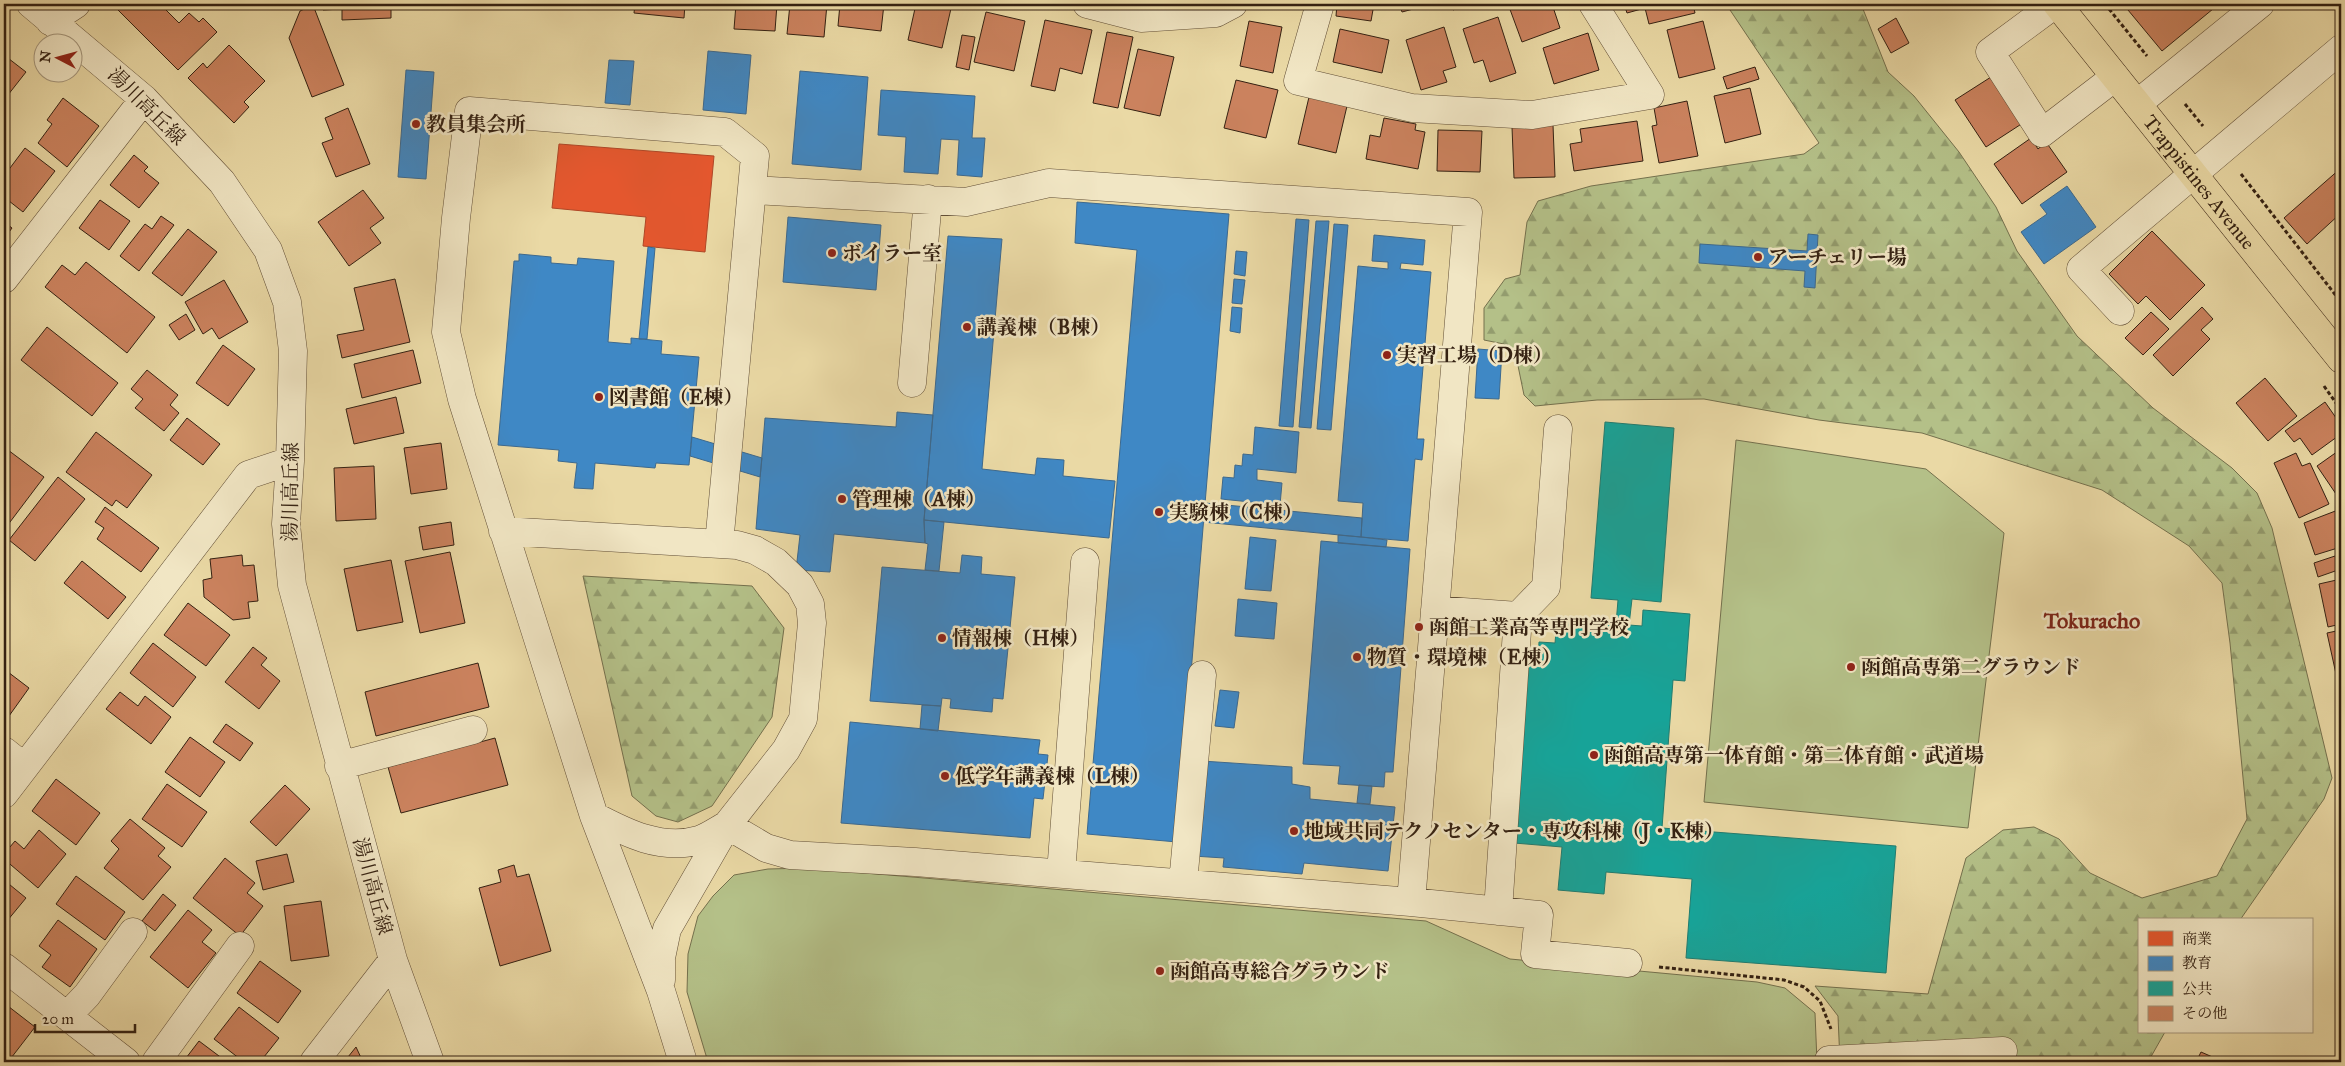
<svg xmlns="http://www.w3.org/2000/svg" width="2345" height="1066" font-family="'IM FELL Great Primer','Noto Serif JP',serif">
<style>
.grass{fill:#b4c088;stroke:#74704d}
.forest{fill:url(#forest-firs);stroke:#74704d}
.shops{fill:#e4572e;stroke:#af4726}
.schools{fill:#3f88c5;stroke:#3c698f}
.public{fill:#17a398;stroke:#207c70}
.building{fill:#cb825e;stroke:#342112}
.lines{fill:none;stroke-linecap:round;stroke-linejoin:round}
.minor-casing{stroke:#624f37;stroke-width:29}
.major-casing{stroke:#342112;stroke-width:29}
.path{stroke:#342112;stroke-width:3;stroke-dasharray:4 2.5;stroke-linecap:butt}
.minor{stroke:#f1e6c4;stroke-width:28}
.major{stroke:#ead9a5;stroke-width:28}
.poi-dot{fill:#8f2418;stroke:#f1e6c4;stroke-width:2}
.labels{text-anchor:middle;stroke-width:5;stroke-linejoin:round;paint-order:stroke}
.street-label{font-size:20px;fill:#342112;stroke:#f1e6c4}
.poi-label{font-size:20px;font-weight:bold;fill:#342112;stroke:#f1e6c4;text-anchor:start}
.quarter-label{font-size:22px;font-weight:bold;fill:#7a1f14;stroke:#f1e6c4}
</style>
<defs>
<pattern id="forest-firs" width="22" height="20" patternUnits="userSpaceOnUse" patternTransform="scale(1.25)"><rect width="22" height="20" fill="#b4c088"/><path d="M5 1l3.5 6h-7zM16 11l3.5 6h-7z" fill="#939c6e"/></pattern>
</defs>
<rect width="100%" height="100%" fill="#ead9a5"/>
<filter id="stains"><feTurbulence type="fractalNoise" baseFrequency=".004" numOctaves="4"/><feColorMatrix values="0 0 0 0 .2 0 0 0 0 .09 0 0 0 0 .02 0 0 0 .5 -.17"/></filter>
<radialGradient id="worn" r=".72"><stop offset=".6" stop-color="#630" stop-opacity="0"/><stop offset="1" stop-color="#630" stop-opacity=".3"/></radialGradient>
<!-- grass -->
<path class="grass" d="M 1736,440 L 1926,469 L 2004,533 L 1968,828 L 1704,802 Z
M 807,868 L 1426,921 L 1510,959 L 1757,982 L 1785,988 L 1815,1013 L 1817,1062 L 708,1062 L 687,992 L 688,954 L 698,916 L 713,896 L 734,875 L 768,869 Z"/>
<!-- forest -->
<path class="forest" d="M 1726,4 L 1861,4 L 1888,72 L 1914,96 L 1959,152 L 1996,207 L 2017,251 L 2077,336 L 2153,408 L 2232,468 L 2257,493 L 2272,528 L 2332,778 L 2324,799 L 2240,920 L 2139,920 L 2139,1032 L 2165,1032 L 2148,1062 L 1840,1062 L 1838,1016 L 1815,986 L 1928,994 L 1966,858 L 2003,830 L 2034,827 L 2059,839 L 2090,873 L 2142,898 L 2217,876 L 2247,819 L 2230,643 L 2222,583 L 2189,546 L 2102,490 L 1922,433 L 1819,420 L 1704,399 L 1597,400 L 1535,406 L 1524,395 L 1516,356 L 1504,344 L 1484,340 L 1484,308 L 1505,279 L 1520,275 L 1527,222 L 1538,201 L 1591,186 L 1804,154 L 1819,143 Z
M 583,576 L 752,586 L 784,628 L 772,717 L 712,806 L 678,822 L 656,816 L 632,796 Z"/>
<!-- shops -->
<path class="shops" d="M 559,144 L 714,156 L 705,252 L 643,246 L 646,217 L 552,208 Z"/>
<!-- schools -->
<path class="schools" d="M 708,51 L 751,55 L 746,114 L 703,110 Z
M 609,60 L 634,61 L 630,105 L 605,103 Z
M 406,70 L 434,72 L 426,179 L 398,177 Z
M 800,71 L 868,77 L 861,170 L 792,164 Z
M 881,90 L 975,96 L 972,138 L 985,138 L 982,177 L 957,175 L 959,140 L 941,139 L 938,174 L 904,172 L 906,137 L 878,135 Z
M 2067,186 L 2096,227 L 2044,264 L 2021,232 L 2047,214 L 2040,205 Z
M 1077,202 L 1229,214 L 1177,842 L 1087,834 L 1137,250 L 1075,243 Z
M 788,217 L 881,225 L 876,290 L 783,282 Z
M 1296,219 L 1309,220 L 1293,427 L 1279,426 Z
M 1316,221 L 1329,221 L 1311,428 L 1299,427 Z
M 1334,224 L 1348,225 L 1331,430 L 1317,429 Z
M 1808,234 L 1818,235 L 1815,288 L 1804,287 L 1805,271 L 1699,263 L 1700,244 L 1807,251 Z
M 1374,235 L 1425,240 L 1423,265 L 1401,263 L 1400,269 L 1431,272 L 1417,439 L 1424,439 L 1422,460 L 1415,459 L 1408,541 L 1361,537 L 1363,503 L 1338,501 L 1358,266 L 1388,269 L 1388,262 L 1372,261 Z
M 948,236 L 1002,239 L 982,469 L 1035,475 L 1037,458 L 1064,460 L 1063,476 L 1115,481 L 1109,538 L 924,520 Z
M 648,247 L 655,248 L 647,339 L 639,339 Z
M 1236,251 L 1247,252 L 1245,276 L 1234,274 Z
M 519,254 L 551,257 L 551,263 L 577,265 L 578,258 L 614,261 L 608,342 L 631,344 L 631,338 L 662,341 L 661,354 L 699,357 L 689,465 L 656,463 L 655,468 L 595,463 L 593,489 L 574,488 L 577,463 L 558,461 L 559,450 L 498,445 L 514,261 L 519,261 Z
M 1234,279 L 1245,280 L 1242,304 L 1232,303 Z
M 1232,307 L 1242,308 L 1240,333 L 1230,331 Z
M 1478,349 L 1502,351 L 1499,399 L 1475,398 Z
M 897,412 L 933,415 L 924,520 L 925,543 L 834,534 L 830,572 L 796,570 L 800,535 L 756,529 L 765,418 L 896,427 Z
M 1255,427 L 1299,432 L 1296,473 L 1257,469 L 1257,480 L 1282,483 L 1280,505 L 1221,499 L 1223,477 L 1234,478 L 1235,465 L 1242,466 L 1243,454 L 1253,455 Z
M 692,437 L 762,458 L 760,477 L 690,456 Z
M 1205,503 L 1362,518 L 1361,537 L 1203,522 Z
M 924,520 L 944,522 L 939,571 L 925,570 L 928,544 L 925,543 Z
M 1338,535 L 1361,537 L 1387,540 L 1386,547 L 1338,543 Z
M 1250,537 L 1276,540 L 1271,591 L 1245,589 Z
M 1321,541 L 1410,549 L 1393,772 L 1385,772 L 1384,787 L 1338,784 L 1340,766 L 1303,764 Z
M 962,555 L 982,557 L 981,574 L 1015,577 L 1003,699 L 993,698 L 992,712 L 950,708 L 951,699 L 942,698 L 941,706 L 870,701 L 882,567 L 960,573 Z
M 1238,599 L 1277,603 L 1274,639 L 1235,636 Z
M 1220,690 L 1239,692 L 1234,728 L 1215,726 Z
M 922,705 L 941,706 L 938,731 L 920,729 Z
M 850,722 L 1040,740 L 1038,754 L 1048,755 L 1043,799 L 1034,798 L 1030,838 L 841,823 Z
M 1202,761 L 1292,767 L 1292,784 L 1310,787 L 1310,799 L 1395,807 L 1388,871 L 1304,863 L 1302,874 L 1223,867 L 1224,858 L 1193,856 Z
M 1359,785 L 1372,786 L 1370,804 L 1357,803 Z"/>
<!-- public -->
<path class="public" d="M 1605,422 L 1674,428 L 1661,602 L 1632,599 L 1629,625 L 1642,626 L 1643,610 L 1690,614 L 1685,681 L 1673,680 L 1662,828 L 1896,846 L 1886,973 L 1686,958 L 1692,879 L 1606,872 L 1604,894 L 1558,890 L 1562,847 L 1514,843 L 1528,659 L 1538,660 L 1539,642 L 1555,643 L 1557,620 L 1616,624 L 1618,600 L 1591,598 Z"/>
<!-- building -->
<path class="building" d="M 117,4 L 169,4 L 164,8 L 179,23 L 189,13 L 199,22 L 203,18 L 217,32 L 178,70 L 114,6 Z
M 249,4 L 260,4 L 255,9 Z
M 322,4 L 416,4 L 391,5 L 391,18 L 342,20 L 342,9 L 323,10 Z
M 491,4 L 505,4 L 505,5 L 492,6 Z
M 635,4 L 685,4 L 684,18 L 634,13 Z
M 736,4 L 777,4 L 775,31 L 734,29 Z
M 790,4 L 827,4 L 824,37 L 787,34 Z
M 840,4 L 884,4 L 881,31 L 838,26 Z
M 916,4 L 952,4 L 942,48 L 908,40 Z
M 1337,4 L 1374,4 L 1371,21 L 1336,16 Z
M 1399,4 L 1432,4 L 1402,12 Z
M 1451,4 L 1471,4 L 1453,10 Z
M 1508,4 L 1552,4 L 1560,28 L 1522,42 Z
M 1624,4 L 1693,4 L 1695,13 L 1649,24 L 1645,8 L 1627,13 Z
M 2123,4 L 2219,4 L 2162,51 Z
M 313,5 L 344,85 L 312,97 L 289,38 L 300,11 Z
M 986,12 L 1025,21 L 1014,71 L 974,62 Z
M 1498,17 L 1516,73 L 1490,82 L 1483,60 L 1474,63 L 1463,29 Z
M 1896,18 L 1909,43 L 1891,53 L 1878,29 Z
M 1045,20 L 1092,30 L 1082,74 L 1060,68 L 1055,91 L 1031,86 Z
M 1249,21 L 1282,27 L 1273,73 L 1240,66 Z
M 1703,21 L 1715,69 L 1679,78 L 1667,30 Z
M 1444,27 L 1456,67 L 1443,71 L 1447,82 L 1421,90 L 1406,40 Z
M 1340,29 L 1389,40 L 1382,73 L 1333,62 Z
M 1107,32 L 1133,37 L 1118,108 L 1093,103 Z
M 1588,33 L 1599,70 L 1554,84 L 1543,48 Z
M 962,35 L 975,37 L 969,70 L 956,67 Z
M 229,45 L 265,81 L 244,102 L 249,107 L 234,123 L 188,78 L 203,63 L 207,68 Z
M 1138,49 L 1174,57 L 1160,116 L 1124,108 Z
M 4,55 L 26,72 L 4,100 Z
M 1755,67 L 1759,79 L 1727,89 L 1723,77 Z
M 1991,77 L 2026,121 L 1986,147 L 1955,100 Z
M 1236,80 L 1278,90 L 1266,138 L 1224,128 Z
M 1750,88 L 1761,134 L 1725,143 L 1714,96 Z
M 1309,97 L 1347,106 L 1336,153 L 1298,144 Z
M 63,98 L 99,126 L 67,167 L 38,143 L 52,124 L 47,120 Z
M 1687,101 L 1698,156 L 1659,163 L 1652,126 L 1657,125 L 1654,108 Z
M 348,108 L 370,164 L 336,177 L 322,143 L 333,139 L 325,118 Z
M 1384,118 L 1416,124 L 1415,130 L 1425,132 L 1418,169 L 1366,159 L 1370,135 L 1380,137 Z
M 1637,121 L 1643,161 L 1574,171 L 1570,144 L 1582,142 L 1580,129 Z
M 1553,125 L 1555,177 L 1514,178 L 1512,127 Z
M 1438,130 L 1482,131 L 1480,172 L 1437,171 Z
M 2031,138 L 2038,149 L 2046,142 L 2067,172 L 2022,204 L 1994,164 Z
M 25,148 L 55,171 L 23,212 L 4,197 L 4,176 Z
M 134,155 L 148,167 L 144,171 L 159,183 L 139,208 L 110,185 Z
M 2341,168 L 2341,213 L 2307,244 L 2284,218 Z
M 363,190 L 384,218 L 370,228 L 381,243 L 349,266 L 318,222 Z
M 100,200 L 130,221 L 109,250 L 79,228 Z
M 161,216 L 174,225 L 139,271 L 120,256 L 145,224 L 152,229 Z
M 4,222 L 12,228 L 4,239 Z
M 188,229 L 217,252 L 182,296 L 152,273 Z
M 2152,231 L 2205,285 L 2170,320 L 2146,296 L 2138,304 L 2109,274 Z
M 86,262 L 155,317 L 127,353 L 45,287 L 62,265 L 75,275 Z
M 395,279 L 410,342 L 342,358 L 337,335 L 364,330 L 354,288 Z
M 224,280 L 248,322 L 219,339 L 212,328 L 203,334 L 185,302 Z
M 2202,307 L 2213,319 L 2201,330 L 2210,339 L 2173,376 L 2153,355 Z
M 2151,312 L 2169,329 L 2143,355 L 2125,338 Z
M 186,314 L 195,330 L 179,340 L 169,325 Z
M 47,327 L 118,383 L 92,416 L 21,360 Z
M 223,345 L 255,369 L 228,406 L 196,383 Z
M 413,350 L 421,383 L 362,398 L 354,364 Z
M 147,370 L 178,395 L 170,405 L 179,413 L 164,431 L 135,408 L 143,399 L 131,389 Z
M 2265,378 L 2297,416 L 2268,441 L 2236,403 Z
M 396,397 L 404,433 L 354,444 L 346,409 Z
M 2325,402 L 2341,425 L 2341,434 L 2312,455 L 2300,438 L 2294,442 L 2285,431 Z
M 187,418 L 220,444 L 203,465 L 170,440 Z
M 96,432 L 152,475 L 127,508 L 116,500 L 112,506 L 66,472 Z
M 441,443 L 447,489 L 411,494 L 404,448 Z
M 4,447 L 44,477 L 4,530 Z
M 2341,449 L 2341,490 L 2336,494 L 2317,466 Z
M 2296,453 L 2302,466 L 2310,463 L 2329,504 L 2299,518 L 2274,463 Z
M 374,466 L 376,519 L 336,521 L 334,468 Z
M 58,477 L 85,499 L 35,561 L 9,540 Z
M 105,507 L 159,548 L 141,572 L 97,539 L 104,528 L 95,522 Z
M 2338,510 L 2341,520 L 2341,547 L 2315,555 L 2304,523 Z
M 451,522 L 454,545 L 423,550 L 419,527 Z
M 450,552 L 465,623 L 420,633 L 405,561 Z
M 2341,554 L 2341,569 L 2318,577 L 2314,563 Z
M 242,555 L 243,566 L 254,565 L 258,601 L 248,602 L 250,618 L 233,620 L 204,597 L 203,580 L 212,578 L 210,559 Z
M 391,560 L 403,622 L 357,631 L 344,569 Z
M 82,561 L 126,597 L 108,619 L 64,583 Z
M 2341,579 L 2341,624 L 2328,627 L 2319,584 Z
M 188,603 L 230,635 L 206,666 L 164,635 Z
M 2341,630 L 2341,673 L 2336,674 L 2327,633 Z
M 153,643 L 196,677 L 173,707 L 130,673 Z
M 253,647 L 267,658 L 261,665 L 280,681 L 259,709 L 225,682 Z
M 478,663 L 489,707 L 376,736 L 365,692 Z
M 4,669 L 29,688 L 4,723 Z
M 120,692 L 138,706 L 145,696 L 171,717 L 151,744 L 106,709 Z
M 226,724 L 253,743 L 240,761 L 213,742 Z
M 190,737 L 225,762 L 200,797 L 165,772 Z
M 495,738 L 508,785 L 401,813 L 388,767 Z
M 56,779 L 100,813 L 76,845 L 32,811 Z
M 167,784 L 207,812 L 182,847 L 142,819 Z
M 285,785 L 310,809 L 276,846 L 250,822 Z
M 130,819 L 165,848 L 158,856 L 171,867 L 143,900 L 104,868 L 119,849 L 111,841 Z
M 39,830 L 66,854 L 38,888 L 4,859 L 4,854 L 15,841 L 24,849 Z
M 287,854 L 294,882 L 263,890 L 256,861 Z
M 225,858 L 255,883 L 247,893 L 263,906 L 240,936 L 193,898 Z
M 514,865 L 517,877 L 529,874 L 551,951 L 500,966 L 479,888 L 501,882 L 498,870 Z
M 76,876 L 125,912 L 105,940 L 56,904 Z
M 4,880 L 26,898 L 7,921 L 4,918 Z
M 163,894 L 176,905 L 155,931 L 142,921 Z
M 321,901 L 329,956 L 291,961 L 284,906 Z
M 188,910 L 212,930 L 202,942 L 216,953 L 188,988 L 150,957 Z
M 58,920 L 97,949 L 70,987 L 42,967 L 51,955 L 39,946 Z
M 260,961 L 301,991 L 278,1023 L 237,993 Z
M 4,1003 L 35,1027 L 8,1062 L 4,1062 Z
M 239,1007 L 279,1038 L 260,1062 L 244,1062 L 214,1039 Z
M 199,1041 L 227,1062 L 183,1062 Z
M 356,1047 L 363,1062 L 344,1062 Z
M 2201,1052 L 2224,1062 L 2196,1062 Z"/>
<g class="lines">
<defs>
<path id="minor" d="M 31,4 L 144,99 L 222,182 L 268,250 L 287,302 L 293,351 L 290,461 L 286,524 L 292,585 L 393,960 L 430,1062
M 1087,4 L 1141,18 L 1216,13 L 1233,4
M 1320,4 L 1298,81 L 1412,108 L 1532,115 L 1650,95 L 1593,4
M 2055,4 L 1990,52 L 2042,133 L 2115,77
M 50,21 L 76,4
M 2137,104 L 2260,4
M 4,279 L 144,99
M 2120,311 L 2081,269 L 2341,49
M 912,383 L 928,199
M 503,531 L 737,545 L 755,550 L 776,562 L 800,585 L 810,604 L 812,623 L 803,719 L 786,750 L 727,825 L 667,929 L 661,958 L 661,980
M 1435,610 L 1518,616 L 1498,911
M 1518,616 L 1546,587 L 1558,429
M 4,751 L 24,767
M 339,766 L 473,730
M 4,794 L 248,475 L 290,461
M 594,816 C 626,833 662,851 699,840 C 708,837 718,830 727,825 L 766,848 L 790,855 L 915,862 L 1411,902 L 1468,212 L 1049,183 L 966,202 L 752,190
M 1061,873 L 1085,562
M 1183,883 L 1202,675
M 1411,902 L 1539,915 L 1535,954 L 1628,963
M 4,967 L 126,1062
M 67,1016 L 87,995 L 133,932
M 1829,1060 L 2003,1051
M 156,1062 L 240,946
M 314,1062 L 393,960
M 683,1062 L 661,991 L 594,816 L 462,399 L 446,332 L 456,218 L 469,111 L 725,132 L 755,156 L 719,544"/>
<g id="major">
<path id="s1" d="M 2057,4 L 2341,359"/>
</g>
</defs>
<!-- minor casing -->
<use href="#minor" class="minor-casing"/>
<!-- major casing -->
<use href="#major" class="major-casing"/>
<!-- path -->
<path class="path" d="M 2105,4 L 2147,56
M 2185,104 L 2203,126
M 2241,174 L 2341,302
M 2324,386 L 2341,410
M 1659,967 L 1784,980 L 1804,987 L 1820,1001 L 1831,1029"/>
<!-- minor -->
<use href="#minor" class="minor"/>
<!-- major -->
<use href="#major" class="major"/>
</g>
<!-- markers -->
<g class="poi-dot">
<circle cx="416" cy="124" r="5"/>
<circle cx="832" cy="253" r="5"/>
<circle cx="1758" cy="257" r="5"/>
<circle cx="967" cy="327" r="5"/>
<circle cx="1387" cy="355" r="5"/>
<circle cx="599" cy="397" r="5"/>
<circle cx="842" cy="499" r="5"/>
<circle cx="1159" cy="512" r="5"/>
<circle cx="1419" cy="627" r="5"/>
<circle cx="942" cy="638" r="5"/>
<circle cx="1357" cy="657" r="5"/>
<circle cx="1851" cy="667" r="5"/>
<circle cx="1594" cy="755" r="5"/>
<circle cx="945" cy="776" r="5"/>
<circle cx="1294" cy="831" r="5"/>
<circle cx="1160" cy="971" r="5"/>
</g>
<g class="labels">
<!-- street labels -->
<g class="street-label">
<text transform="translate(147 106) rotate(45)" y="7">湯川高丘線</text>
<text dy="7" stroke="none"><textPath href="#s1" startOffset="228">Trappistines Avenue</textPath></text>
<text transform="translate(290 492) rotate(-89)" y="7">湯川高丘線</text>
<text transform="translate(373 886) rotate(75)" y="7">湯川高丘線</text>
</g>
<!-- poi labels -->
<g class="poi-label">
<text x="426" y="131">教員集会所</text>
<text x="842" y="260">ボイラー室</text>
<text x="1768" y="264">アーチェリー場</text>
<text x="977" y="334">講義棟（B棟）</text>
<text x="1397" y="362">実習工場（D棟）</text>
<text x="609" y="404">図書館（E棟）</text>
<text x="852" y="506">管理棟（A棟）</text>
<text x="1169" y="519">実験棟（C棟）</text>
<text x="1429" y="634">函館工業高等専門学校</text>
<text x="952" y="645">情報棟（H棟）</text>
<text x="1367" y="664">物質・環境棟（E棟）</text>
<text x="1861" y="674">函館高専第二グラウンド</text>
<text x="1604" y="762">函館高専第一体育館・第二体育館・武道場</text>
<text x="955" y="783">低学年講義棟（L棟）</text>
<text x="1304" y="838">地域共同テクノセンター・専攻科棟（J・K棟）</text>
<text x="1170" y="978">函館高専総合グラウンド</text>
</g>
<!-- quarter labels -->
<g class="quarter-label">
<text x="2092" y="628">Tokuracho</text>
</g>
</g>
<!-- margin -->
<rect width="2345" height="1066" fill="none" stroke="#ead9a5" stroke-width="20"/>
<rect x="5" y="5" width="2335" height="1056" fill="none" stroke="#342112" stroke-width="2.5"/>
<rect x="10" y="10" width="2325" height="1046" fill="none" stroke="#342112"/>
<!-- legend -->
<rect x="2138" y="918" width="175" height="115" fill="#f1e6c4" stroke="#a5977d"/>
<rect x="2148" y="931" width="25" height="15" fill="#e4572e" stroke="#a5977d"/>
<text x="2182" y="944" font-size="15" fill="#342112">商業</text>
<rect x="2148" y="956" width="25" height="15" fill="#3f88c5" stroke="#a5977d"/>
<text x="2182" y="968" font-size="15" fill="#342112">教育</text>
<rect x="2148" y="981" width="25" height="15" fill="#17a398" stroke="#a5977d"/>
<text x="2182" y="994" font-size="15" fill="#342112">公共</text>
<rect x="2148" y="1006" width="25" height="15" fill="#cb825e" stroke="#a5977d"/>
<text x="2182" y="1018" font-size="15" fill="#342112">その他</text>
<!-- north arrow -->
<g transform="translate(58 58) rotate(276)"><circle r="24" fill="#f1e6c4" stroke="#a5977d"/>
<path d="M0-4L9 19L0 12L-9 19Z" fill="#8f2418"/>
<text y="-8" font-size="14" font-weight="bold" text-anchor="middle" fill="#342112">N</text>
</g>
<!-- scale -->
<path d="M35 1024v8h100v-8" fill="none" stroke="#342112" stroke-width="2.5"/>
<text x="42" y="1024" font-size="15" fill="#342112" stroke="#f1e6c4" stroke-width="4" paint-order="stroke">20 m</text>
<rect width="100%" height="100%" filter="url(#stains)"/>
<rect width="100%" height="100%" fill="url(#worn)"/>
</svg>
